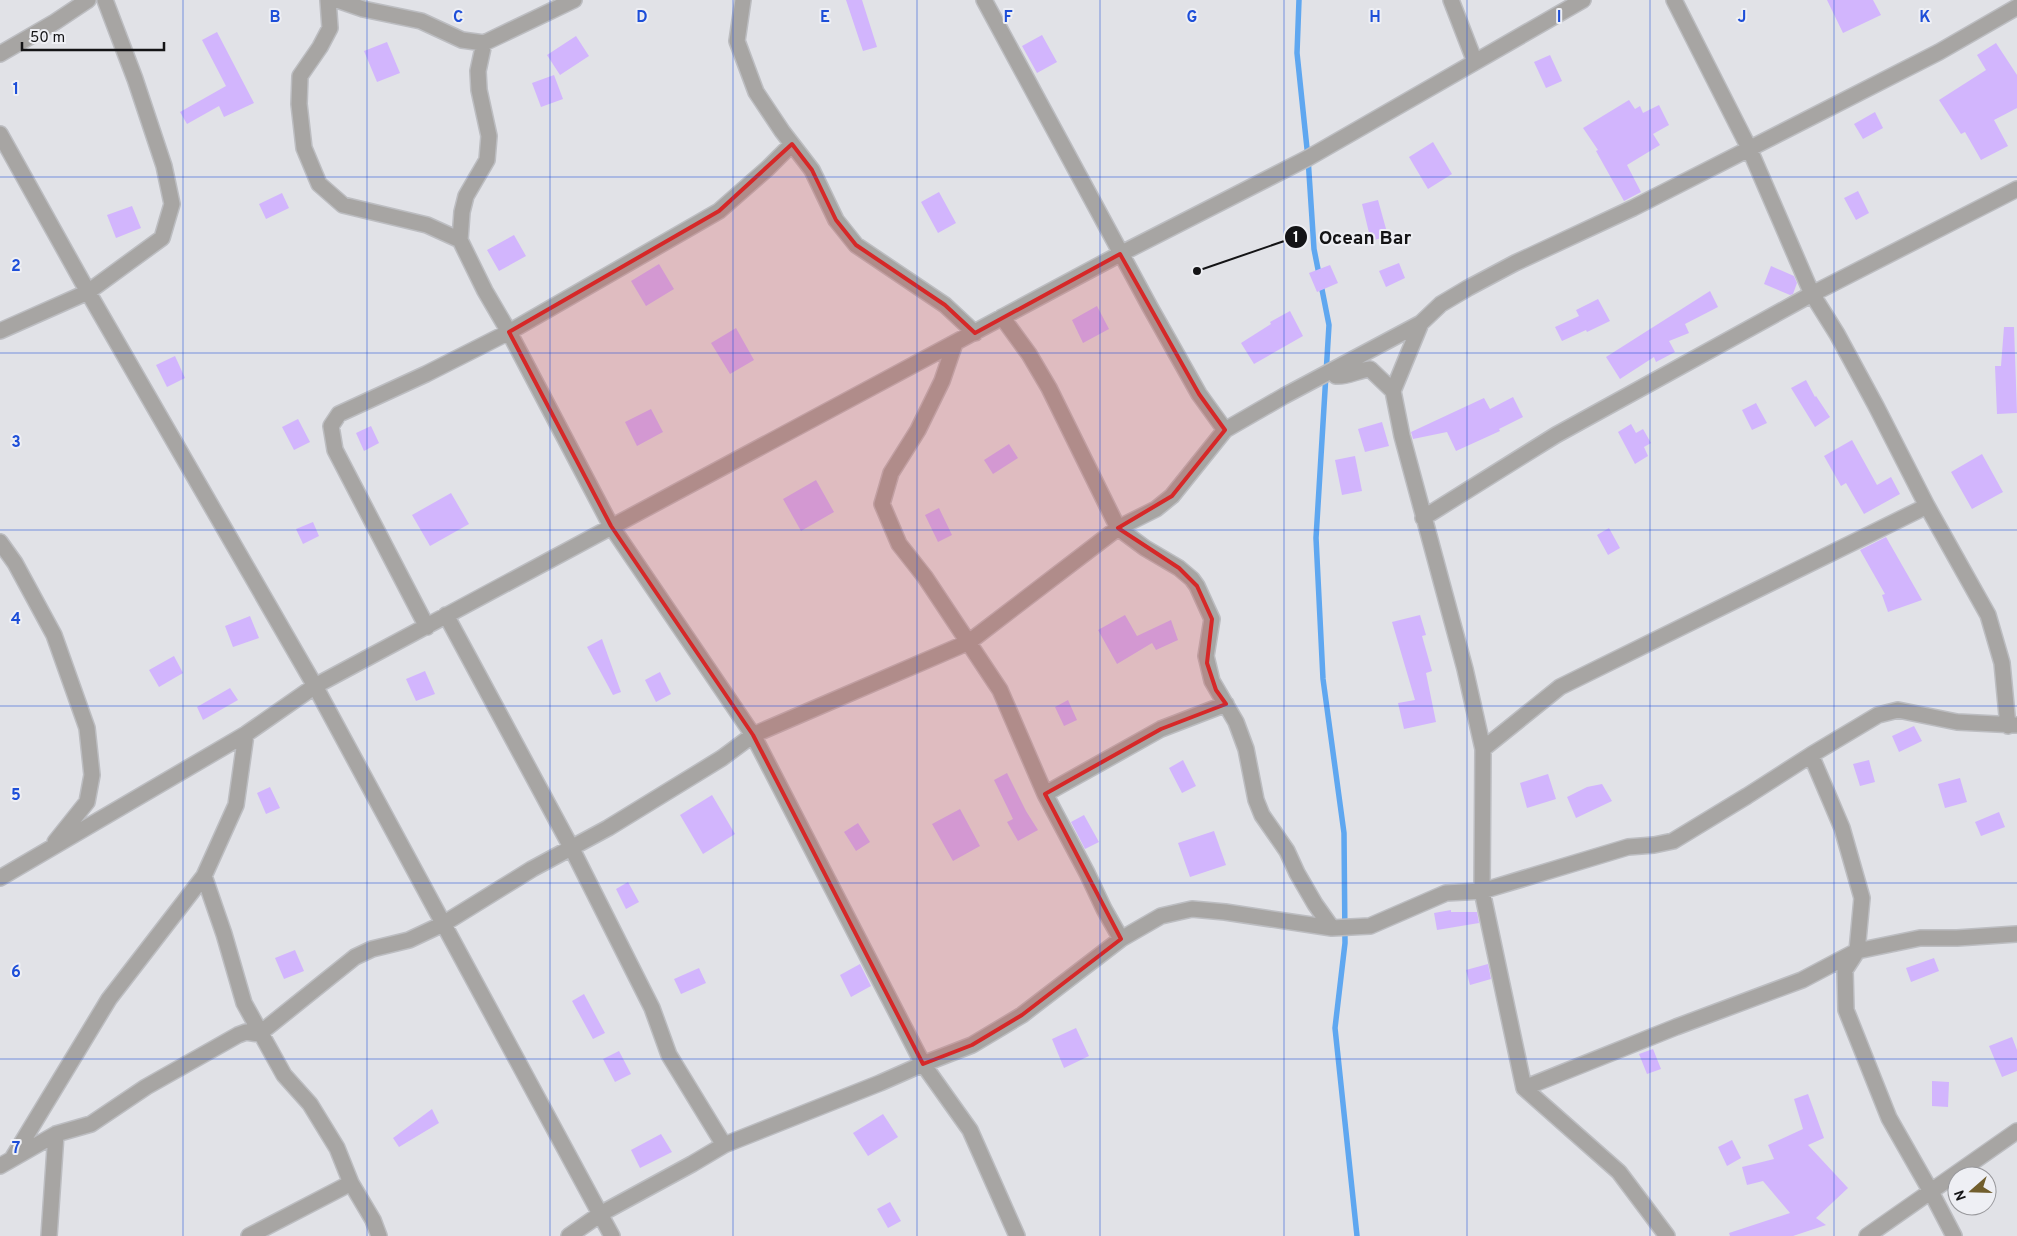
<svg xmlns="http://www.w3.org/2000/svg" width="2017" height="1236" font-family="Overpass,sans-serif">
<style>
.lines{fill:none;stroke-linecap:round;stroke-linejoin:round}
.stream{stroke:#5fa7f0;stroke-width:5.5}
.building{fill:#d2b5fd}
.street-casing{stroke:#bcbdc1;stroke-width:18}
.street{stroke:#a7a5a3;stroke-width:15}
.marked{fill:#d62828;fill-opacity:0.2;stroke:#d62828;stroke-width:4;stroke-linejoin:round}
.grid{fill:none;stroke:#1d4ed8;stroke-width:1;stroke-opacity:0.55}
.grid-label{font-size:16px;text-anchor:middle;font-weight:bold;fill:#1d4ed8;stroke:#eeeff4;stroke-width:4;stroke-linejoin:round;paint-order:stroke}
.leader{fill:none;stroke:#141416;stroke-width:2}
.callout-dot{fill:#141416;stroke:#eeeff4;stroke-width:2}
.mark-label{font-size:15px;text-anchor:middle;font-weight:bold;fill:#fff}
.callout-label{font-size:19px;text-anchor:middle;font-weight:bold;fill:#141416;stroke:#eeeff4;stroke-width:4;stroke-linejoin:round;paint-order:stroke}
</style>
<rect width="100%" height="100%" fill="#e1e2e7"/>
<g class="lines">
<!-- stream -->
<path class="stream" d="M 1299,0 L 1297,53 L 1308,158 L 1314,249 L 1329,325 L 1316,538 L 1323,679 L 1344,833 L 1345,943 L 1335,1028 L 1357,1236"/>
</g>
<!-- building -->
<path class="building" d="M 846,0 L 862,0 L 877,47 L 863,51 Z
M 1827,0 L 1873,0 L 1881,15 L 1843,33 Z
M 217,32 L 254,103 L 224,117 L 219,106 L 187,124 L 180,112 L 226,86 L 202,40 Z
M 1042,35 L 1057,62 L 1037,73 L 1022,46 Z
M 576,36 L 589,56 L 560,75 L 547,55 Z
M 387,42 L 400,73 L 377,82 L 364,51 Z
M 1996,43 L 2017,75 L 2017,108 L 1994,120 L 2008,146 L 1981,160 L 1965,132 L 1961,134 L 1939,100 L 1986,70 L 1977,55 Z
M 1550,55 L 1562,81 L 1546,88 L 1534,62 Z
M 554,75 L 563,99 L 541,107 L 532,83 Z
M 1629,100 L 1635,109 L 1640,106 L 1643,113 L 1659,105 L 1669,125 L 1653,134 L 1660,145 L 1627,165 L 1641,192 L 1624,201 L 1596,151 L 1598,150 L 1583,128 Z
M 1875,112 L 1883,128 L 1863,139 L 1854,124 Z
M 1433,142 L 1452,174 L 1428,189 L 1409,157 Z
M 1858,191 L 1869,213 L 1856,220 L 1844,198 Z
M 939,192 L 956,223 L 938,233 L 921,202 Z
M 282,193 L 289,208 L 266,219 L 259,204 Z
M 1378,200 L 1388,236 L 1371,241 L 1362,204 Z
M 132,206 L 141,228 L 116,238 L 107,215 Z
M 514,235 L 526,256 L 499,271 L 487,250 Z
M 1399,263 L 1405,278 L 1386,287 L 1379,271 Z
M 659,264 L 674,289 L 646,306 L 631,281 Z
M 1330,265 L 1338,283 L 1317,292 L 1309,273 Z
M 1771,266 L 1794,276 L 1797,283 L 1793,294 L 1790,295 L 1764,284 Z
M 1710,291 L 1718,307 L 1685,324 L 1689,333 L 1669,341 L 1675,352 L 1656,362 L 1654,357 L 1620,379 L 1606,357 Z
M 1598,299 L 1610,321 L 1587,332 L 1586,330 L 1562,341 L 1555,327 L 1579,316 L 1576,310 Z
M 1097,306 L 1109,329 L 1083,343 L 1072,320 Z
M 1290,311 L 1303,336 L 1254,364 L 1241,343 L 1271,324 L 1270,322 Z
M 2004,327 L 2014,327 L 2017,413 L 1997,414 L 1995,366 L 2001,366 Z
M 736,328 L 754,360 L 730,374 L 711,343 Z
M 175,356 L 185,378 L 167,387 L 156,365 Z
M 1806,380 L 1815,397 L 1816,396 L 1830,417 L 1815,427 L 1791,388 Z
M 1513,397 L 1523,417 L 1499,429 L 1500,431 L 1456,451 L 1447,432 L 1413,439 L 1411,432 L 1484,398 L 1490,409 Z
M 1756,403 L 1767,423 L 1752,430 L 1742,410 Z
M 651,409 L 663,432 L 637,446 L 625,422 Z
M 298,419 L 310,442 L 294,450 L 282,427 Z
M 1382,422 L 1389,446 L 1365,452 L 1358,429 Z
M 1631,424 L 1636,433 L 1643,429 L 1651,443 L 1644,447 L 1648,456 L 1635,464 L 1618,432 Z
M 371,426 L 379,443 L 364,451 L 356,433 Z
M 1852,440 L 1877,485 L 1891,477 L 1900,494 L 1864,514 L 1846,483 L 1841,486 L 1824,456 Z
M 1009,444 L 1018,458 L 993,474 L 984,460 Z
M 1982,454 L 2003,492 L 1972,509 L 1951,472 Z
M 1355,456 L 1362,491 L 1342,495 L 1335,460 Z
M 816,480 L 834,512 L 801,531 L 783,499 Z
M 451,493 L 469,524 L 430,546 L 412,515 Z
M 939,508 L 952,535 L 938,542 L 925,515 Z
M 313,522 L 319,536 L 303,544 L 296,529 Z
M 1609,528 L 1620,548 L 1608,555 L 1597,535 Z
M 1886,537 L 1922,600 L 1888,612 L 1882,595 L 1885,594 L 1860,550 Z
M 1125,615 L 1137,636 L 1171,620 L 1178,640 L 1156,650 L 1152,643 L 1117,664 L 1098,630 Z
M 1420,615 L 1426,635 L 1422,636 L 1432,671 L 1426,673 L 1436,722 L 1404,729 L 1398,703 L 1415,700 L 1392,622 Z
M 250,616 L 259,638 L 233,647 L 225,626 Z
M 602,639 L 621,692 L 613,695 L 587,647 Z
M 174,656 L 183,673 L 159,687 L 149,670 Z
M 425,671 L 435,694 L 416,701 L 406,679 Z
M 660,672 L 671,694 L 656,702 L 645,680 Z
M 230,688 L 238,700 L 203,720 L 197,707 Z
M 1068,700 L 1077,720 L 1064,726 L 1055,707 Z
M 1914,726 L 1922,741 L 1899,752 L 1892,736 Z
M 1183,760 L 1196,786 L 1182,793 L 1169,768 Z
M 1869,760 L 1875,782 L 1860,786 L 1853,764 Z
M 1007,773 L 1026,811 L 1038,830 L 1018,841 L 1007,822 L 1013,819 L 994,780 Z
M 1548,774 L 1556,799 L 1527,808 L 1520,783 Z
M 1960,778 L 1967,802 L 1945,808 L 1938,784 Z
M 1602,784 L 1612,801 L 1576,818 L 1567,797 L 1587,787 Z
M 270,787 L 280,808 L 266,814 L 257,793 Z
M 712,795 L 735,834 L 703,854 L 680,815 Z
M 960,809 L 980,846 L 953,861 L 932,824 Z
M 1999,812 L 2005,827 L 1981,836 L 1975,822 Z
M 1084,815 L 1099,842 L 1085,849 L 1071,822 Z
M 858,823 L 870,842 L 856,851 L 844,832 Z
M 1214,831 L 1226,865 L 1190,877 L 1178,843 Z
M 628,882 L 639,902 L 626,909 L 616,889 Z
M 1451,910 L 1451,912 L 1477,912 L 1479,923 L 1437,930 L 1434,913 Z
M 295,950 L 304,971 L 284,979 L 275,958 Z
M 1934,958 L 1939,971 L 1911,982 L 1906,968 Z
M 860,964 L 871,986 L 851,997 L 840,975 Z
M 1488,964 L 1491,979 L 1470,985 L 1466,970 Z
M 699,968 L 706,983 L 681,994 L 674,979 Z
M 584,994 L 605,1033 L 593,1039 L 572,1001 Z
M 1076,1028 L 1089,1056 L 1064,1068 L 1052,1039 Z
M 2012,1037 L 2017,1050 L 2017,1071 L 2002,1077 L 1989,1046 Z
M 1653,1049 L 1661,1069 L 1647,1074 L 1639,1054 Z
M 619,1051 L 631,1074 L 615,1082 L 603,1059 Z
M 1932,1081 L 1949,1082 L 1948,1107 L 1932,1106 Z
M 1808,1094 L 1824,1138 L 1808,1145 L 1848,1188 L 1816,1218 L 1826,1225 L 1793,1236 L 1730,1236 L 1729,1233 L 1790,1213 L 1763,1181 L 1747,1185 L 1742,1167 L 1774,1159 L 1768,1145 L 1803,1129 L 1794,1099 Z
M 432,1109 L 439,1123 L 399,1147 L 393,1138 Z
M 883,1114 L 898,1137 L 868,1156 L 853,1133 Z
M 661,1134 L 672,1152 L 640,1168 L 631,1150 Z
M 1732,1140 L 1741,1158 L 1727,1166 L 1718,1147 Z
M 890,1202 L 901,1221 L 888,1228 L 877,1209 Z"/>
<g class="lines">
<defs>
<path id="street" d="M 328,0 L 330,28 L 320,47 L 300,76 L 299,104 L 304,148 L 319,184 L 343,205 L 427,225 L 460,240
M 337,0 L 363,9 L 421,21 L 462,40 L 484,43 L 574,0
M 743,0 L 737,41 L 756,92 L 782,131 L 812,170 L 836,220 L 856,245 L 945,305 L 975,333
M 984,0 L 1150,307 L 1199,394 L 1225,430
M 1451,0 L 1475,62
M 1674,0 L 1749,148 L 1812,294 L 1837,334 L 1876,406 L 1927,506 L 1988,615 L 2002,663 L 2008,726
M 0,54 L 55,22 L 88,0
M 0,134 L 88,292 L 315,686 L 612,1236
M 792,144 L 768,168 L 719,211 L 509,332 L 611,526 L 753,735 L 923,1064 L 970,1130 L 1017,1236
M 1002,317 L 1029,354 L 1049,388 L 1118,528 L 1145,548 L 1179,568 L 1192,579 L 1197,586 L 1212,619 L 1206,656 L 1212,681 L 1236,722 L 1246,749 L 1256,800 L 1262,815 L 1287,851 L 1297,873 L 1315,904 L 1332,928
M 0,331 L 88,292 L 162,238 L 172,204 L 164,166 L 135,79 L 105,0
M 955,343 L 942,381 L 918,430 L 891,473 L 882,504 L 899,544 L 925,577 L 1000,690 L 1045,794 L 1087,873 L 1104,909 L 1121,939
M 1333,370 L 1336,376 C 1348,377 1358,370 1370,369 L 1393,391 L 1402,436 L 1465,669 L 1483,749 L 1482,891 L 1524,1088 L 1619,1172 L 1667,1236
M 1393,391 L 1421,323
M 1423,518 L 1556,435 L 1812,294 L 2017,189
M 0,542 L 15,563 L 54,635 L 87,728 L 92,775 L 87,802 L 55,842
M 446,615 L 571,847 L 652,1008 L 669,1055 L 724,1145
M 427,627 L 335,450 L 331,426 L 339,414 L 426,374 L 509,332 L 485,291 L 460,240 L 462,212 L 466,196 L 487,160 L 489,136 L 479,90 L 478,71 L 484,43
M 1483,749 L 1560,687 L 1927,506
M 1811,755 L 1842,828 L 1862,898 L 1857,951 L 1920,938 L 1957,938 L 2017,934
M 1045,794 L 1161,729 L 1226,704
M 204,876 L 224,934 L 244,1003 L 284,1075 L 310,1104 L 337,1148 L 351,1183 L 373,1220 L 379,1236
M 0,878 L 246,734 L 315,686 L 1120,254 L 1308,158 L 1583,0
M 1856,953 L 1845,970 L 1846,1010 L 1889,1118 L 1930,1190 L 1954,1236
M 1524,1088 L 1676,1027 L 1802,980 L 1857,951
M 12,1159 L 109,999 L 204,876 L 236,805 L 246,734
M 0,1166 L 56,1134 L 91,1124 L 146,1087 L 238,1035 L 246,1032 L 259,1034 L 355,957 L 372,949 L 409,940 L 443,924 L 532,869 L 608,828 L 722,758 L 753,735 L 969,642 L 1118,528 L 1156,509 L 1172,496 L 1225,430 L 1284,396 L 1421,323 L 1441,304 L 1468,288 L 1515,263 L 1633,208 L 1939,52 L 2017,7
M 49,1236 L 56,1134
M 249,1236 L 351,1183
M 569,1236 L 602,1213 L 692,1164 L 724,1145 L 880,1083 L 923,1064 L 972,1045 L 1022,1015 L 1121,939 L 1161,916 L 1192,909 L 1225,912 L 1332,928 L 1370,926 L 1446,893 L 1482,891 L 1628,847 L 1654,845 L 1673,841 L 1747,796 L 1811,755 L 1878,715 L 1898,710 L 1957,722 L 2017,725
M 1867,1236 L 2017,1131"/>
</defs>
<!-- street casing -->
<use href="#street" class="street-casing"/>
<!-- street -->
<use href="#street" class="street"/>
</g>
<!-- marked area -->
<path class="marked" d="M 792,144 L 812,170 L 836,220 L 856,245 L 945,305 L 975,333 L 1120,254 L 1199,394 L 1225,430 L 1172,496 L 1118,528 L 1179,568 L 1197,586 L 1212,619 L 1207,663 L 1216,690 L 1226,704 L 1161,729 L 1045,794 L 1121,939 L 1022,1015 L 972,1045 L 923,1064 L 753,735 L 611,526 L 509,332 L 719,211 Z"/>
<!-- grid -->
<path class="grid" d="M 183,0 L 183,1236M 367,0 L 367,1236M 550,0 L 550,1236M 733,0 L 733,1236M 917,0 L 917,1236M 1100,0 L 1100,1236M 1284,0 L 1284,1236M 1467,0 L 1467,1236M 1650,0 L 1650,1236M 1834,0 L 1834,1236M 0,177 L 2017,177M 0,353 L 2017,353M 0,530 L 2017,530M 0,706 L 2017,706M 0,883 L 2017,883M 0,1059 L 2017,1059"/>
<g class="grid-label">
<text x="275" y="22">B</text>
<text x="458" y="22">C</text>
<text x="642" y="22">D</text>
<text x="825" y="22">E</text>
<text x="1008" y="22">F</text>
<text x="1192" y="22">G</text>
<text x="1375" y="22">H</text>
<text x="1559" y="22">I</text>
<text x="1742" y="22">J</text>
<text x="1925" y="22">K</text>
<text x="16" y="94">1</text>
<text x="16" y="271">2</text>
<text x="16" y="447">3</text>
<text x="16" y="624">4</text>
<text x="16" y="800">5</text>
<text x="16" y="977">6</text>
<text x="16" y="1153">7</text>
</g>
<!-- callouts -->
<path class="leader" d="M1197 271L1296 237"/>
<g class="callout-dot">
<circle cx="1197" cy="271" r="5"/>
<circle cx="1296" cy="237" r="12"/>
</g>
<g class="mark-label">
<text x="1296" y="242">1</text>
</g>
<g class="callout-label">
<text x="1365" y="244">Ocean Bar</text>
</g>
<!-- north arrow -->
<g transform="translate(1972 1191) rotate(250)"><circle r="24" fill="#eeeff4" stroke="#97979b"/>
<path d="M0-4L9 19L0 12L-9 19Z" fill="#715e2d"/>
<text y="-8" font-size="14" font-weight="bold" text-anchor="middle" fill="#141416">N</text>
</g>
<!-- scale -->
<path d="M22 42v8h142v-8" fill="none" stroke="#141416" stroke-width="2.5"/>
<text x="30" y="42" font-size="15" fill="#141416" stroke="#eeeff4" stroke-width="4" paint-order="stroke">50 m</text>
</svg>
